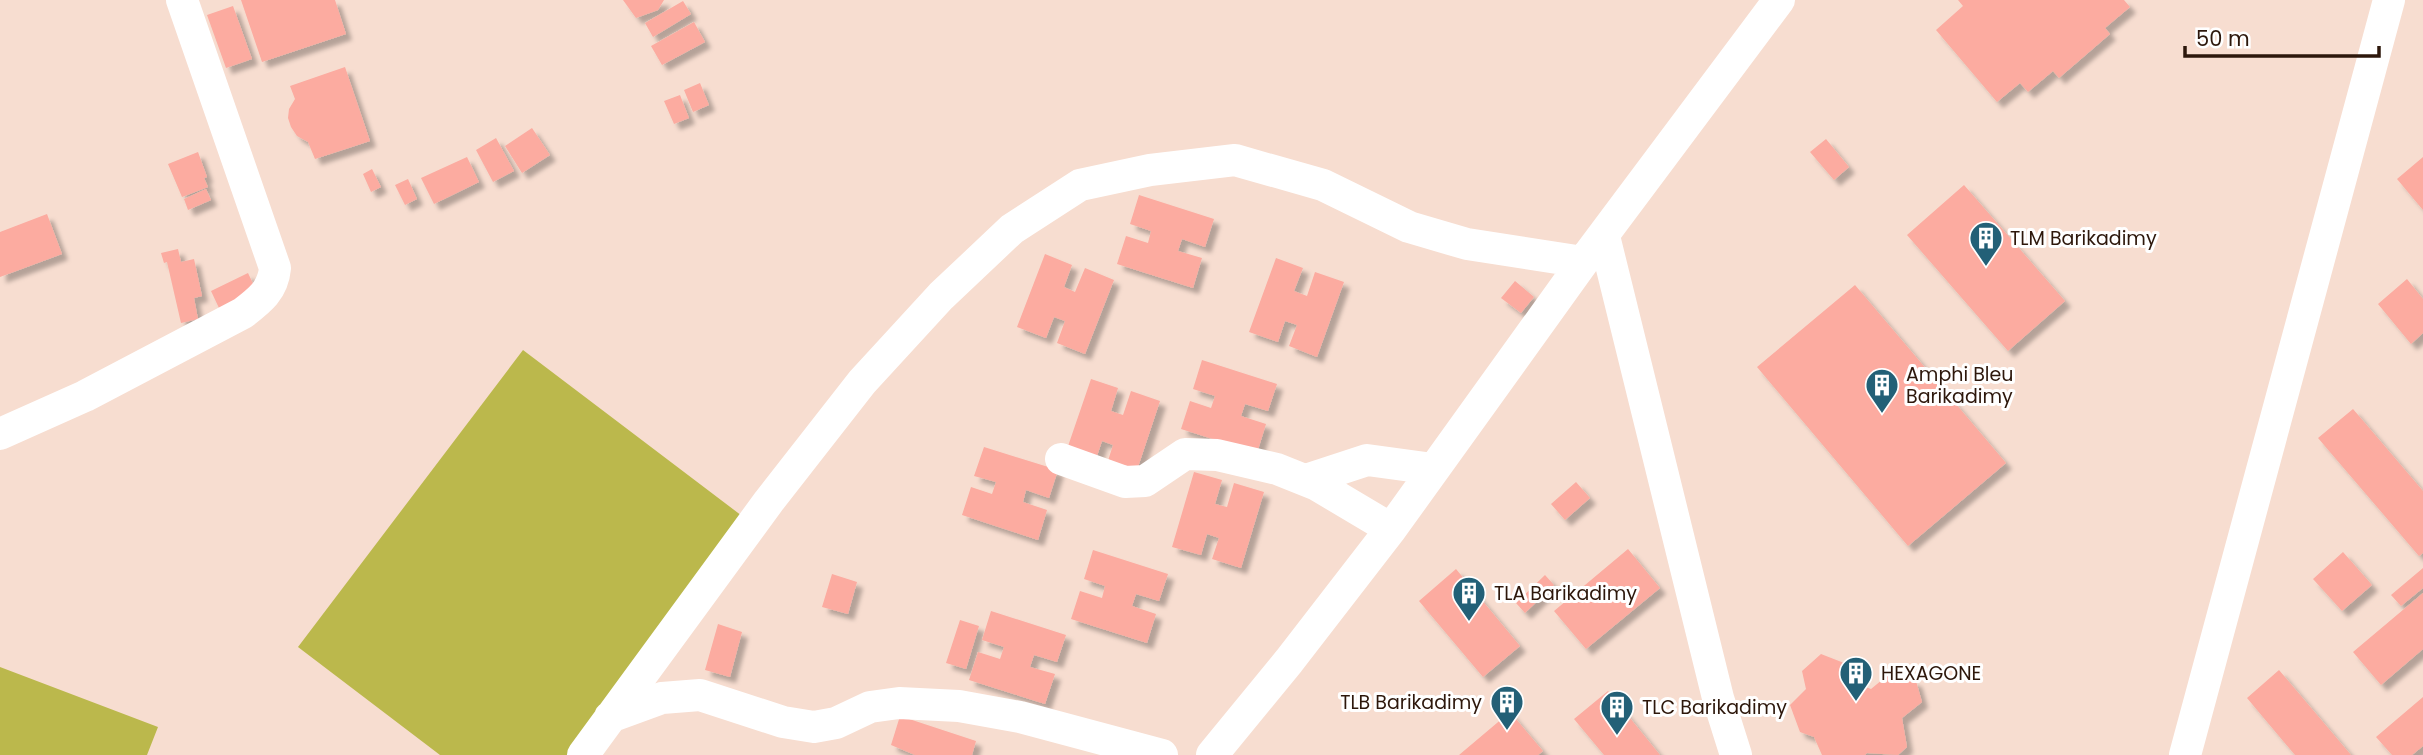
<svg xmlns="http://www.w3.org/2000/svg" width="2423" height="755" font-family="Poppins,sans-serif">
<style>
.green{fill:#bbb84c}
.building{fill:#fcaba0;filter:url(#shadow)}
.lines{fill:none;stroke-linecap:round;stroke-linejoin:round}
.minor{stroke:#fff;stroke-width:32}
.labels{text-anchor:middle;stroke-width:6;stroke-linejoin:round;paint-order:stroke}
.poi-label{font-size:19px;fill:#2d170b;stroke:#fff;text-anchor:start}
</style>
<defs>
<filter id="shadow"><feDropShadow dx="6" dy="6" stdDeviation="2" flood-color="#0004"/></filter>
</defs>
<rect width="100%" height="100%" fill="#f7ddd0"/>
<!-- green -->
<path class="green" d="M 523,350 L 750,522 L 574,755 L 440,755 L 298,647 Z
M 0,667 L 158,727 L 147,755 L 0,755 Z"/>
<!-- building -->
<path class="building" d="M 241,0 L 335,0 L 346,34 L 262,62 Z
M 623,0 L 664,0 L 658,10 L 636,18 Z
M 1958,0 L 2124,0 L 2130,7 L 2105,28 L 2110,34 L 2059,78 L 2053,71 L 2028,92 L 2020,83 L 1997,102 L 1936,30 L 1963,6 Z
M 683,1 L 691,14 L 653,37 L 645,23 Z
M 233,6 L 252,59 L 226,68 L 207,15 Z
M 694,22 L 705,42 L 662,65 L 651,46 Z
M 345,67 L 370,141 L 315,159 L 308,142 L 297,136 L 291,127 L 288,118 L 289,109 L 295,99 L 290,86 Z
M 700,83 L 709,105 L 693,112 L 684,90 Z
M 680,95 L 689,118 L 674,124 L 664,101 Z
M 532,128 L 550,155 L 522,173 L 505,146 Z
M 496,138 L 514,171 L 493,182 L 476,150 Z
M 1826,139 L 1849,167 L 1834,180 L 1810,152 Z
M 198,152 L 207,177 L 204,178 L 208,187 L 182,197 L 168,164 Z
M 467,157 L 479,182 L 434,204 L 421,178 Z
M 2423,157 L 2423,210 L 2397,179 Z
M 372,169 L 381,187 L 371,192 L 363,174 Z
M 408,179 L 417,199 L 405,205 L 395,185 Z
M 1964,185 L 2065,301 L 2008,351 L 1907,235 Z
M 206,189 L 211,200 L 188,210 L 184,199 Z
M 1139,195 L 1214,219 L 1205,247 L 1182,239 L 1178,251 L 1202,258 L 1193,288 L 1117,264 L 1126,236 L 1148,243 L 1151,231 L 1130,224 Z
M 47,214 L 62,254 L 0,277 L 0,232 Z
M 178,249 L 181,262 L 194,259 L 202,296 L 194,298 L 198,319 L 181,323 L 167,262 L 164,263 L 161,253 Z
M 1045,254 L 1072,265 L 1064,287 L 1075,292 L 1085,268 L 1114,280 L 1085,354 L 1057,343 L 1065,321 L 1054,317 L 1046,338 L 1017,327 Z
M 1276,258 L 1303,268 L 1294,291 L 1307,296 L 1315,272 L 1344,282 L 1317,357 L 1289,346 L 1297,325 L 1285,321 L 1278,342 L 1249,332 Z
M 248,273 L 256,290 L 219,308 L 211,291 Z
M 2407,279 L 2423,299 L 2423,333 L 2411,344 L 2378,304 Z
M 1515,281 L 1534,297 L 1521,313 L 1501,298 Z
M 1855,285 L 2006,463 L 1908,546 L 1757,367 Z
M 1202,360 L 1277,384 L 1268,411 L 1245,404 L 1241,416 L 1266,424 L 1257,453 L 1181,429 L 1190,401 L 1211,408 L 1215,396 L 1193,389 Z
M 1091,379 L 1118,388 L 1111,411 L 1123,415 L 1131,391 L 1160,401 L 1135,476 L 1106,467 L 1113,445 L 1102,441 L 1095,462 L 1066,452 Z
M 2353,409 L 2423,491 L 2423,553 L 2419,556 L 2318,438 Z
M 984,447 L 1058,470 L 1049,498 L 1026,490 L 1023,502 L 1047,510 L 1038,540 L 962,515 L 971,487 L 992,494 L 996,482 L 974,476 Z
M 1194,472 L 1222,480 L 1215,504 L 1227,507 L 1234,483 L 1264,492 L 1241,568 L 1212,559 L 1219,538 L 1207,534 L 1201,555 L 1172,547 Z
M 1576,482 L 1590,498 L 1565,520 L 1551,504 Z
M 1628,549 L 1660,588 L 1586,649 L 1554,611 Z
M 1093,550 L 1168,574 L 1159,601 L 1136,594 L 1132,606 L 1156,614 L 1147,643 L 1071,619 L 1080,591 L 1102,598 L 1105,586 L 1084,579 Z
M 2343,552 L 2372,585 L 2342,611 L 2313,579 Z
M 2423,568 L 2423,588 L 2401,606 L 2391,595 Z
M 1456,569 L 1520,646 L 1483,677 L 1419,601 Z
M 832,574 L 857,582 L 848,614 L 822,607 Z
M 1545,575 L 1554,585 L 1525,613 L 1516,603 Z
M 2423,593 L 2423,649 L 2381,685 L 2353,652 Z
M 991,611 L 1066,635 L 1057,662 L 1034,655 L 1030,667 L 1055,674 L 1045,704 L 969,680 L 978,652 L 1000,659 L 1004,647 L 982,640 Z
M 960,620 L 979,626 L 966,669 L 946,663 Z
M 718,624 L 742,632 L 730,677 L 705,670 Z
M 1821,654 L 1844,663 L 1855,683 L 1871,689 L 1888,675 L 1916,681 L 1922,702 L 1902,718 L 1907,747 L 1898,755 L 1867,753 L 1865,755 L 1822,755 L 1814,737 L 1800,732 L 1790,705 L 1806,689 L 1802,671 Z
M 2279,670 L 2351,755 L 2295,755 L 2247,698 Z
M 1608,691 L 1660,755 L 1604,755 L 1574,719 Z
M 2423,697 L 2423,746 L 2412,755 L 2392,755 L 2376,737 Z
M 1510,712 L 1543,751 L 1538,755 L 1459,755 Z
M 900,716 L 976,741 L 972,755 L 915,755 L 891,745 Z"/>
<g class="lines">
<!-- minor -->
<path class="minor" d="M 1604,236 L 1718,698 L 1736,755
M 0,434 L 85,396 L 243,313 C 260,300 273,290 275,268 L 182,0
M 1061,459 L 1125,482 L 1145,481 L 1185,454 L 1217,455 L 1277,469 L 1317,485 L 1391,529
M 1306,480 L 1367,460 L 1433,469
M 610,717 L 662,698 L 700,695 L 783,722 L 814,727 L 836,723 L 870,707 L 899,703 L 959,706 L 1020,717 L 1162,755
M 583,755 L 769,501 L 862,382 L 941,296 L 1012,229 L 1080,185 L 1150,170 L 1235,160 L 1323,185 L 1409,227 L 1467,244 L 1583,262
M 1212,755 L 1289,661 L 1391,529 L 1583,262 L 1779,0
M 2185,755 L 2389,0"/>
</g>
<!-- icons -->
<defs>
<symbol id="building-pin" viewBox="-11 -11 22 30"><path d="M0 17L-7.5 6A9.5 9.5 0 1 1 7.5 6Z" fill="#236077" stroke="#fff"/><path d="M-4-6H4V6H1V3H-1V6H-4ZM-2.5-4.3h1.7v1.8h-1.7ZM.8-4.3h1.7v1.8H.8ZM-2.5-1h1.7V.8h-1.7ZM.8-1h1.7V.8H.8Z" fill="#fff"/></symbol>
</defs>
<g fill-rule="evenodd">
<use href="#building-pin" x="1967" y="219" width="38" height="52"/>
<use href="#building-pin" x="1863" y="366" width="38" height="52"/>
<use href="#building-pin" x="1450" y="574" width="38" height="52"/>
<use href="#building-pin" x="1837" y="654" width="38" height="52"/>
<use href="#building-pin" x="1488" y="683" width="38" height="52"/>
<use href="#building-pin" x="1598" y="688" width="38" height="52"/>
</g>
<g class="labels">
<!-- poi labels -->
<g class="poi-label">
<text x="2010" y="245">TLM Barikadimy</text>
<text x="1906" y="381">Amphi Bleu<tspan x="1906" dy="22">Barikadimy</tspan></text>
<text x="1494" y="600">TLA Barikadimy</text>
<text x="1881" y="680">HEXAGONE</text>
<text x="1482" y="709" text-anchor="end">TLB Barikadimy</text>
<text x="1642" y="714">TLC Barikadimy</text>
</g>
</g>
<!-- scale -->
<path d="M2185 46v10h194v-10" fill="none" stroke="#2d170b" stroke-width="3.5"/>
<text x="2196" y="46" font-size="21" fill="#2d170b" stroke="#ffffff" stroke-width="5" paint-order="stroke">50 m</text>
</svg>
